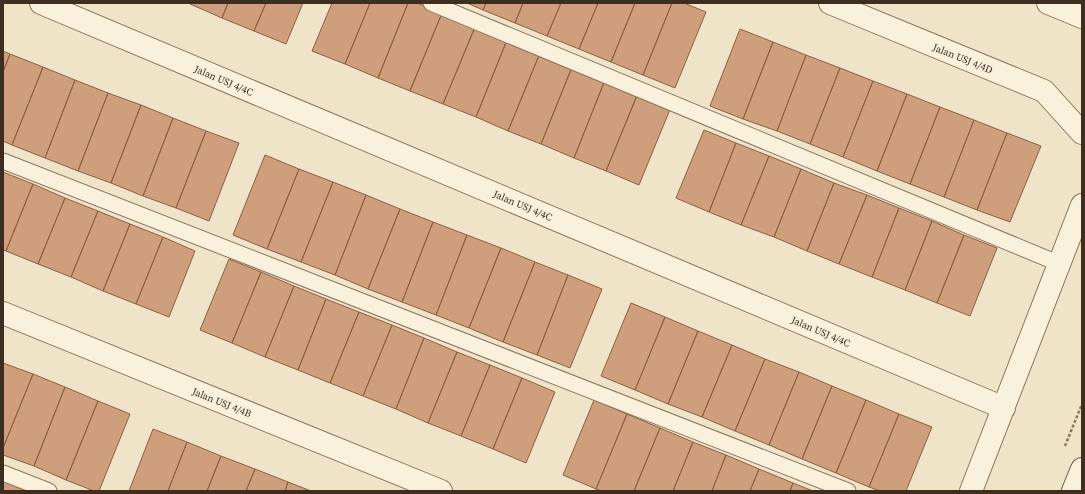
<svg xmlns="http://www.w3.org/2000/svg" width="1085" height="494" font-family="'Source Serif 4',serif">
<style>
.building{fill:#cf9f7d;stroke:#8d5f41}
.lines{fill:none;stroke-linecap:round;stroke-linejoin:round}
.lane-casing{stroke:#8d765c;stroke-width:17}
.street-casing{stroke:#8d765c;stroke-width:24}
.secondary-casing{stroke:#6f573f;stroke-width:24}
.path{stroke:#8d765c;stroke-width:2.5;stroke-dasharray:3 2;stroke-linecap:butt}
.lane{stroke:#faf1dc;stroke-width:15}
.street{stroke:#faf1dc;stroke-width:22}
.secondary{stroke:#faf1dc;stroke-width:22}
.labels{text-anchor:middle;stroke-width:4;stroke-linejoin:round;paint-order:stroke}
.street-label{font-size:10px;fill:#3d2e20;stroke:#f7eed8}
</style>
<rect width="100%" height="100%" fill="#f0e4c8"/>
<!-- building -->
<path class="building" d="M 191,3 L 228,3 L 222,18 L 190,4 Z
M 228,3 L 266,3 L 254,31 L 222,18 Z
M 266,3 L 303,3 L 286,44 L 254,31 Z
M 332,3 L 370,3 L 345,64 L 312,51 Z
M 370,3 L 408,3 L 378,78 L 345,64 Z
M 408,3 L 417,3 L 442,13 L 410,91 L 378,78 Z
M 467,3 L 486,3 L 483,10 Z
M 486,3 L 523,3 L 515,23 L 483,10 Z
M 523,3 L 561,3 L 547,36 L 515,23 Z
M 561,3 L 598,3 L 579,49 L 547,36 Z
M 598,3 L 635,3 L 611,62 L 579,49 Z
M 635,3 L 672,3 L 643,75 L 611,62 Z
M 672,3 L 684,3 L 706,12 L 675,88 L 643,75 Z
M 442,13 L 475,27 L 443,104 L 410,91 Z
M 475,27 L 507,40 L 476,117 L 443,104 Z
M 740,29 L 773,42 L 743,119 L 710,106 Z
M 507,40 L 540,53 L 508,131 L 476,117 Z
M 773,42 L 806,55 L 777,131 L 743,119 Z
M 3,51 L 10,54 L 3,72 Z
M 540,53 L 572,67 L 541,144 L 508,131 Z
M 10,54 L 43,67 L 12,145 L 3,141 L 3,72 Z
M 806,55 L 840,68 L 810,144 L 777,131 Z
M 43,67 L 75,80 L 45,158 L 12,145 Z
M 572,67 L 605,80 L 574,158 L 541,144 Z
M 840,68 L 873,81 L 843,157 L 810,144 Z
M 75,80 L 108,93 L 78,171 L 45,158 Z
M 605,80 L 638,93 L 606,171 L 574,158 Z
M 873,81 L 907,94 L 877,171 L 843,157 Z
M 108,93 L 141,105 L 111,183 L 78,171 Z
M 638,93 L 671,107 L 639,185 L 606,171 Z
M 907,94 L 940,107 L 910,184 L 877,171 Z
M 141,105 L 173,118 L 143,196 L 111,183 Z
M 940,107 L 974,120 L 944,197 L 910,184 Z
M 173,118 L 206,131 L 176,208 L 143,196 Z
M 974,120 L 1007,133 L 977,210 L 944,197 Z
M 704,130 L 736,143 L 709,212 L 676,198 Z
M 206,131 L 239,143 L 209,221 L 176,208 Z
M 1007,133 L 1041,146 L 1010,222 L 977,210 Z
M 736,143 L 769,156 L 741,225 L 709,212 Z
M 265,155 L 299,169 L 267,249 L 233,235 Z
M 769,156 L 801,169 L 774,237 L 741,225 Z
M 299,169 L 333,182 L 301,262 L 267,249 Z
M 801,169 L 834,183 L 807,251 L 774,237 Z
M 3,172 L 33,184 L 6,251 L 3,250 Z
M 333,182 L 366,195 L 335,275 L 301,262 Z
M 834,183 L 867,195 L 839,264 L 807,251 Z
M 33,184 L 65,198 L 38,264 L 6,251 Z
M 366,195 L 400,209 L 368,289 L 335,275 Z
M 867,195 L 899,208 L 872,277 L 839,264 Z
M 65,198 L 98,211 L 71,277 L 38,264 Z
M 899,208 L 932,221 L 905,290 L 872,277 Z
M 400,209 L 433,222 L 402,302 L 368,289 Z
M 98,211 L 130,224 L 103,291 L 71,277 Z
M 932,221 L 964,235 L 937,303 L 905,290 Z
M 433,222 L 467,235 L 436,315 L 402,302 Z
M 130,224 L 163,237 L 136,304 L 103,291 Z
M 467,235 L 501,248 L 469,328 L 436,315 Z
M 964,235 L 997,248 L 970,316 L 937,303 Z
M 163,237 L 195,251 L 169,317 L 136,304 Z
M 501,248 L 535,262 L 503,342 L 469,328 Z
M 229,259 L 261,272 L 232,343 L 200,330 Z
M 535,262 L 568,275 L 537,355 L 503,342 Z
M 261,272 L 294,286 L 265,357 L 232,343 Z
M 568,275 L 602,289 L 570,368 L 537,355 Z
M 294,286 L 326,299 L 298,370 L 265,357 Z
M 326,299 L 359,312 L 330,383 L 298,370 Z
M 631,303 L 665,317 L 635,390 L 601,376 Z
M 359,312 L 392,325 L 363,396 L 330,383 Z
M 665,317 L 698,331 L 668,404 L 635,390 Z
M 392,325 L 424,338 L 396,409 L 363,396 Z
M 698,331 L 732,345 L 702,417 L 668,404 Z
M 424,338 L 457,352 L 428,423 L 396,409 Z
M 732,345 L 765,359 L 735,431 L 702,417 Z
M 457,352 L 490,365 L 461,436 L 428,423 Z
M 765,359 L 799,372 L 769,445 L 735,431 Z
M 3,363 L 33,374 L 3,448 Z
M 490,365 L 522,378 L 493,449 L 461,436 Z
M 799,372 L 832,386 L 802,459 L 769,445 Z
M 33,374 L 65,387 L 34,466 L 3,455 L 3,448 Z
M 522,378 L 555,392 L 526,463 L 493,449 Z
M 832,386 L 866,400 L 836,473 L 802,459 Z
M 65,387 L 98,401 L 66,480 L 34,466 Z
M 594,400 L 627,414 L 596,489 L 563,475 Z
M 866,400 L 899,414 L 869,487 L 836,473 Z
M 98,401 L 130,414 L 99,491 L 94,491 L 66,480 Z
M 627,414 L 660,428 L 634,491 L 602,491 L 596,489 Z
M 899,414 L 932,427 L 906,491 L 880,491 L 869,487 Z
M 660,428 L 693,442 L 673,491 L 634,491 Z
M 153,429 L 187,442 L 168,491 L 129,491 Z
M 187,442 L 221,456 L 207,491 L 168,491 Z
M 693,442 L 726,455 L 712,491 L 673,491 Z
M 726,455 L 759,469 L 750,491 L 712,491 Z
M 221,456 L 255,469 L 246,491 L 207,491 Z
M 255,469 L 288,482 L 285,491 L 246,491 Z
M 759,469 L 793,483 L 790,491 L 750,491 Z
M 3,481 L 24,490 L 23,491 L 3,491 Z
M 288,482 L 311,491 L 285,491 Z
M 793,483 L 813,491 L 790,491 Z"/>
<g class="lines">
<defs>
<path id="lane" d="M 431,3 L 1060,264
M 3,161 L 848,491
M 3,473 L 49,491"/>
<path id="street" d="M 41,3 L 1004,408
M 830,3 L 1044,91 L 1082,133
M 1048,3 L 1082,17
M 3,313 L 441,491
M 971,491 L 1082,205"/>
<path id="secondary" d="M 1073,491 L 1082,469"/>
</defs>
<!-- lane casing -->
<use href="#lane" class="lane-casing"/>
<!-- street casing -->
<use href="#street" class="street-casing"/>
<!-- secondary casing -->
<use href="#secondary" class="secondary-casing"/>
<!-- path -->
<path class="path" d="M 1065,446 L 1082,404"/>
<!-- lane -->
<use href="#lane" class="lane"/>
<!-- street -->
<use href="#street" class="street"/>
<!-- secondary -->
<use href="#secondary" class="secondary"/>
</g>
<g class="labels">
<!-- street labels -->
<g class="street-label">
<text transform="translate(963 58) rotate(22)" y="4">Jalan USJ 4/4D</text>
<text transform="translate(224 80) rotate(23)" y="4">Jalan USJ 4/4C</text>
<text transform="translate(523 205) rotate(23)" y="4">Jalan USJ 4/4C</text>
<text transform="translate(821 331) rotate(23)" y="4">Jalan USJ 4/4C</text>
<text transform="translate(222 402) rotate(22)" y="4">Jalan USJ 4/4B</text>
</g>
</g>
<!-- border -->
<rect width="1085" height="494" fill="none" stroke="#3d2e20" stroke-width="8"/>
</svg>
